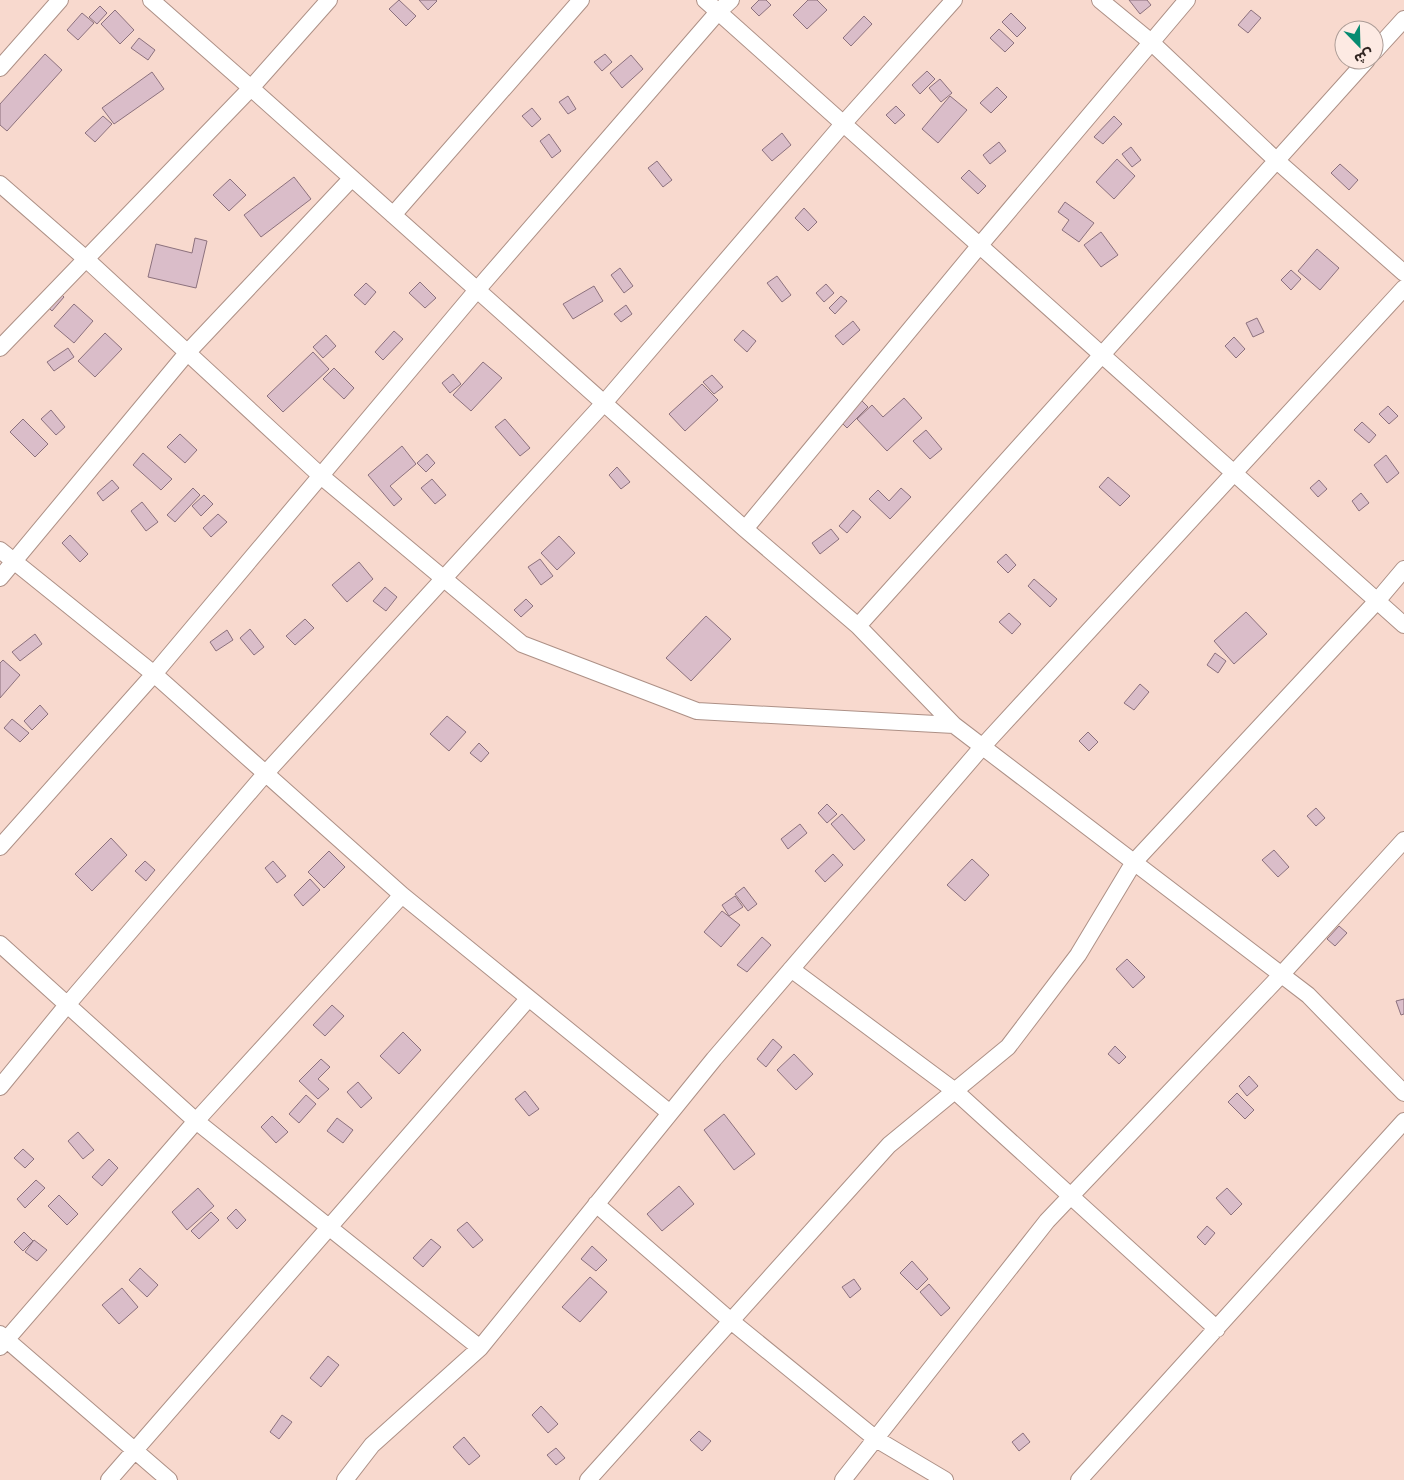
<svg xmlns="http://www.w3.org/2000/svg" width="1404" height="1480" font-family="Roboto,'Noto Sans Arabic',sans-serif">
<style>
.building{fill:#dabdc9;stroke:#8c717d}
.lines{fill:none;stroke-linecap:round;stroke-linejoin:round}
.minor-casing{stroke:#ad9086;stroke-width:18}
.minor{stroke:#fff;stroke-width:16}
</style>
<rect width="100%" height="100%" fill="#f8d9ce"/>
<!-- building -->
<path class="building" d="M 399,0 L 416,16 L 406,26 L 389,9 Z
M 419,0 L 436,0 L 437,1 L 428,10 Z
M 759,0 L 766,0 L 771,5 L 759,16 L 751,8 Z
M 808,0 L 817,0 L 827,10 L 807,29 L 793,15 Z
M 1129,0 L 1147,0 L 1151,5 L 1140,14 Z
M 100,6 L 107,13 L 97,24 L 89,17 Z
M 115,10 L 134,30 L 120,44 L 101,24 Z
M 1251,10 L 1261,18 L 1248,33 L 1238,25 Z
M 82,13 L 94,23 L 78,40 L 67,30 Z
M 1011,13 L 1026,28 L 1017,37 L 1002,22 Z
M 864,16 L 872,24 L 851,46 L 843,38 Z
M 999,29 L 1014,43 L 1005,52 L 990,38 Z
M 139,38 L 155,50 L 148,60 L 131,48 Z
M 45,54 L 62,70 L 7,131 L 0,125 L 0,104 Z
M 605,54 L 612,62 L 602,71 L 594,62 Z
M 631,55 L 643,69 L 622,88 L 610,73 Z
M 927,71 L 935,79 L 920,94 L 912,85 Z
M 152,72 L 164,89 L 114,124 L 102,108 Z
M 940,79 L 952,93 L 941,102 L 929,88 Z
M 997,87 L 1007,97 L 991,113 L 980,103 Z
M 568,96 L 576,109 L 568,114 L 559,102 Z
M 950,96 L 967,110 L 938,143 L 922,129 Z
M 896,106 L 905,115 L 895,124 L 886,115 Z
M 532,108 L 541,119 L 532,127 L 522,116 Z
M 103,116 L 112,124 L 95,142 L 85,133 Z
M 1114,116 L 1122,124 L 1103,144 L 1094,137 Z
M 782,133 L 791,145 L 772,161 L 762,150 Z
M 549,134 L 561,151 L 552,158 L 540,141 Z
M 999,142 L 1006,151 L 990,164 L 983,155 Z
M 1131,147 L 1141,160 L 1132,167 L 1122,154 Z
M 1117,159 L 1135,176 L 1114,199 L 1096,182 Z
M 657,161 L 672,180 L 663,187 L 648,168 Z
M 1340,164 L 1358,180 L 1349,190 L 1331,173 Z
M 969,170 L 986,186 L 978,194 L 961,178 Z
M 294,177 L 311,199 L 261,237 L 244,215 Z
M 230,179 L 246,195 L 229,211 L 213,195 Z
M 1065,202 L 1094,223 L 1079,242 L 1062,230 L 1069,220 L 1058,212 Z
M 804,208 L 817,222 L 808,231 L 795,218 Z
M 1101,232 L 1118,255 L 1101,267 L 1084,245 Z
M 195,238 L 207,241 L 196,288 L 148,277 L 156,244 L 192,253 Z
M 1317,249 L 1339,268 L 1320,290 L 1298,271 Z
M 620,268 L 633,286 L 624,293 L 611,275 Z
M 1291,270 L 1301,279 L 1291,290 L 1281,280 Z
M 777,276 L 791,295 L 782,302 L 767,283 Z
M 420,282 L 436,298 L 425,308 L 409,293 Z
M 366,283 L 376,292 L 365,305 L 354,295 Z
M 826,284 L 834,293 L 824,302 L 816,293 Z
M 594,286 L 603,301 L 573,319 L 563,304 Z
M 55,288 L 64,297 L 52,311 L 43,302 Z
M 841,296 L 847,301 L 835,314 L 829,308 Z
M 74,304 L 93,321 L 74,343 L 54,326 Z
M 626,305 L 632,314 L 621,322 L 614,314 Z
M 1257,318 L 1264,332 L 1253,337 L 1246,323 Z
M 853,321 L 860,330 L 843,345 L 835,336 Z
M 743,330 L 756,341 L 747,352 L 734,340 Z
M 394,331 L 403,339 L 383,360 L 375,352 Z
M 105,333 L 122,349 L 95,377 L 78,361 Z
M 326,335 L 336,346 L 323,358 L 313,347 Z
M 1234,337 L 1245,349 L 1236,358 L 1225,346 Z
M 68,348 L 74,357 L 54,371 L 47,362 Z
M 313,352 L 329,369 L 283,412 L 267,396 Z
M 483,362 L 502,378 L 471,411 L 453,395 Z
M 334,368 L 354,388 L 344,399 L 323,379 Z
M 453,374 L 461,384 L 450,393 L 442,383 Z
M 712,375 L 723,387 L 714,394 L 703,382 Z
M 702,384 L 718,400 L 685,431 L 669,414 Z
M 904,398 L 922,418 L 887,451 L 857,419 L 872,405 L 883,417 Z
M 862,401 L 868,407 L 847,428 L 840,421 Z
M 1388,406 L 1398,416 L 1389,424 L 1379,414 Z
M 51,410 L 65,427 L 56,435 L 41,419 Z
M 23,419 L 48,444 L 35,457 L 10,432 Z
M 505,419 L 530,448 L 520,456 L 495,427 Z
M 1362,422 L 1376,435 L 1369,443 L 1354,430 Z
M 926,430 L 942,449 L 930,459 L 913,441 Z
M 180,434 L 197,450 L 185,463 L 167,447 Z
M 402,446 L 416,464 L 390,486 L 402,499 L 394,506 L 368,475 Z
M 143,453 L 172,479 L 161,490 L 133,465 Z
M 427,454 L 435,463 L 426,472 L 417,463 Z
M 1386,455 L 1399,473 L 1387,483 L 1374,465 Z
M 617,467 L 630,482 L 621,489 L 609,475 Z
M 1108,477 L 1130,496 L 1120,506 L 1099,487 Z
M 432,479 L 446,495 L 435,504 L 421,488 Z
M 112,480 L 119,488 L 103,501 L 97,493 Z
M 1319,480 L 1327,489 L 1318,497 L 1310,488 Z
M 193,488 L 200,495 L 175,522 L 167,515 Z
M 901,488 L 911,497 L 890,519 L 869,499 L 878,490 L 889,501 Z
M 1361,493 L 1369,503 L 1359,511 L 1352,501 Z
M 204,495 L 213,504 L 201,516 L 192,506 Z
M 142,502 L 158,522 L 146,531 L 131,511 Z
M 853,510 L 861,517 L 847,533 L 839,526 Z
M 218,514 L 227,522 L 211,537 L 203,528 Z
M 831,529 L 839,539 L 820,554 L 812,543 Z
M 70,535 L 88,554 L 80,562 L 62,543 Z
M 559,536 L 575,553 L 557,570 L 541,553 Z
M 1006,554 L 1016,565 L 1008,573 L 997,562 Z
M 540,559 L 553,576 L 541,585 L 528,567 Z
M 359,562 L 373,579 L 347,602 L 332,585 Z
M 1034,579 L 1057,599 L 1050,607 L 1028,586 Z
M 385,587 L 397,597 L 386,611 L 373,601 Z
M 526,599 L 533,606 L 521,617 L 514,610 Z
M 1246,612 L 1267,634 L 1234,664 L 1214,641 Z
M 1009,613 L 1021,624 L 1012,634 L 999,622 Z
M 706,616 L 731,639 L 691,681 L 666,658 Z
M 305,619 L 314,628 L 295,645 L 286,636 Z
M 250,629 L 264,647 L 254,655 L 240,638 Z
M 227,630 L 233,640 L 216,651 L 210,642 Z
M 35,634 L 42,644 L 20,661 L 12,652 Z
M 1215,653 L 1226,661 L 1218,673 L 1207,665 Z
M 3,660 L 20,675 L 0,698 L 0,663 Z
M 1140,684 L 1149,692 L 1134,710 L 1124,703 Z
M 40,705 L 48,714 L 32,730 L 24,721 Z
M 447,716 L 466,732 L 449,751 L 430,734 Z
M 12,719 L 29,733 L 20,742 L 4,728 Z
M 1088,732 L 1098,742 L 1089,751 L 1079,741 Z
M 479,743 L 489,753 L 481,762 L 470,753 Z
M 827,804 L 837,814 L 827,823 L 818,813 Z
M 1316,808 L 1325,818 L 1316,826 L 1307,816 Z
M 842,814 L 865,840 L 854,850 L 831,824 Z
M 800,824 L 807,833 L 788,849 L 781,839 Z
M 111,838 L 127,855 L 92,891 L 75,874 Z
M 1274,850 L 1289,867 L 1278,877 L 1262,860 Z
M 329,851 L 345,867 L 324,888 L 308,872 Z
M 833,854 L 843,865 L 825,882 L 815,871 Z
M 972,859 L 989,875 L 965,901 L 947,885 Z
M 145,861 L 155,870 L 146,881 L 135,871 Z
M 273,861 L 286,876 L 277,883 L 265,868 Z
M 310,879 L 320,890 L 303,906 L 294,895 Z
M 744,887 L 757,904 L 748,911 L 735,894 Z
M 735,896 L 743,907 L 729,916 L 722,905 Z
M 722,911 L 740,925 L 721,947 L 704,932 Z
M 1339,926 L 1347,933 L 1335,946 L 1327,939 Z
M 762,937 L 771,945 L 747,972 L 737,965 Z
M 1127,959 L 1145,977 L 1133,988 L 1116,969 Z
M 1404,999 L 1404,1014 L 1401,1015 L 1396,1001 Z
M 332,1005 L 344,1016 L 325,1036 L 313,1025 Z
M 403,1032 L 421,1050 L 399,1074 L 380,1056 Z
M 773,1039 L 782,1047 L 766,1067 L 757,1059 Z
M 1115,1046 L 1126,1057 L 1119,1064 L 1108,1054 Z
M 794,1054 L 813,1074 L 796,1090 L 777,1070 Z
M 321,1059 L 330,1067 L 318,1079 L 329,1089 L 318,1099 L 299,1081 Z
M 1249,1076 L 1258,1086 L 1247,1096 L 1239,1086 Z
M 358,1082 L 372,1098 L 361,1108 L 347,1092 Z
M 525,1091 L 539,1109 L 529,1116 L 515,1099 Z
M 1237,1093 L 1254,1110 L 1245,1119 L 1228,1102 Z
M 306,1095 L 316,1104 L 299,1123 L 289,1114 Z
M 724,1114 L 755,1154 L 734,1170 L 704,1130 Z
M 272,1116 L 288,1132 L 276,1143 L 261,1127 Z
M 337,1118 L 353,1130 L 343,1143 L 327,1131 Z
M 78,1132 L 94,1150 L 83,1159 L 68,1141 Z
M 23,1149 L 34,1159 L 25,1168 L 14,1158 Z
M 109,1159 L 118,1168 L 102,1186 L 92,1177 Z
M 36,1180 L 45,1188 L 25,1208 L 17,1199 Z
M 679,1186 L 694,1204 L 662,1231 L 647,1214 Z
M 198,1188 L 214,1206 L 187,1230 L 172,1212 Z
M 1227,1188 L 1242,1204 L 1231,1215 L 1216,1198 Z
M 59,1195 L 78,1214 L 67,1225 L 48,1206 Z
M 236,1209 L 246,1220 L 237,1229 L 227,1218 Z
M 211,1212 L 219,1220 L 199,1239 L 191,1231 Z
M 467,1222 L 483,1240 L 473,1248 L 457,1230 Z
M 1207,1226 L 1215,1233 L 1205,1245 L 1197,1237 Z
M 24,1232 L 33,1241 L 23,1251 L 14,1242 Z
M 431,1239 L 441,1247 L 423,1267 L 413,1258 Z
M 34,1240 L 47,1250 L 37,1261 L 25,1252 Z
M 592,1246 L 607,1260 L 596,1271 L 581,1259 Z
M 912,1261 L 928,1279 L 917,1290 L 900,1273 Z
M 140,1268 L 158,1285 L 147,1297 L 129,1280 Z
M 590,1277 L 607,1292 L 580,1322 L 562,1307 Z
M 854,1279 L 861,1289 L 850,1298 L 842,1287 Z
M 929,1284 L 950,1308 L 941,1316 L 920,1292 Z
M 122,1288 L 138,1307 L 119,1324 L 102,1305 Z
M 328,1356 L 339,1365 L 321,1387 L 310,1378 Z
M 541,1406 L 558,1424 L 548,1433 L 532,1415 Z
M 282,1415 L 292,1422 L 279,1439 L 270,1432 Z
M 699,1431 L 711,1441 L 702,1451 L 690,1440 Z
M 1023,1433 L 1030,1442 L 1019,1451 L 1012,1442 Z
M 464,1437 L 480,1456 L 469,1465 L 453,1447 Z
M 556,1448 L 565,1458 L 556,1465 L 547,1455 Z"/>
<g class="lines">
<defs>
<path id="minor" d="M 151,0 L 251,88 L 745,529 L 858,626 L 954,725 L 1308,995 L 1404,1093
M 705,0 L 1404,625
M 1100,0 L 1151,42 L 1277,161 L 1404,273
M 1374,52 L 1404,19
M 0,68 L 60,0
M 0,184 L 86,259 L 321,476 L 522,644 L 697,711 L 954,725
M 393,215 L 581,0
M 0,348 L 251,88 L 329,0
M 745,529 L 980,245 L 1187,0
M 0,550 L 154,674 L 402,895 L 670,1113
M 0,578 L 187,353 L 352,178
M 858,626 L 1367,60
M 0,847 L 154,674 L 477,290 L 718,12 L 731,0
M 0,944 L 196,1121 L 480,1348
M 791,969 L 955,1091 L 1217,1329
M 0,1087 L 67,1005 L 265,774 L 604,403 L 843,124 L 954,0
M 596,1204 L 731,1321 L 876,1439 L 945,1480
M 0,1334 L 169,1480
M 0,1347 L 196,1121 L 402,895
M 109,1480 L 528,999
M 345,1480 L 372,1445 L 480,1348 L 714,1059 L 983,746 L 1404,288
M 588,1480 L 889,1145 L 1008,1047 L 1078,955 L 1134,862 L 1377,601 L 1404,569
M 843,1480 L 1047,1221 L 1281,975 L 1404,840
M 1079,1480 L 1404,1121"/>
</defs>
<!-- minor casing -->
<use href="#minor" class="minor-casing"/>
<!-- minor -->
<use href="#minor" class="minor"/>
</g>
<!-- north arrow -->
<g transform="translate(1359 45) rotate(157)"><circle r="24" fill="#fdeae3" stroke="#ac9c96"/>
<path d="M0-4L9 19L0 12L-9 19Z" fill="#078b71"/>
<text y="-8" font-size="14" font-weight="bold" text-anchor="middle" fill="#322622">ش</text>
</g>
</svg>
